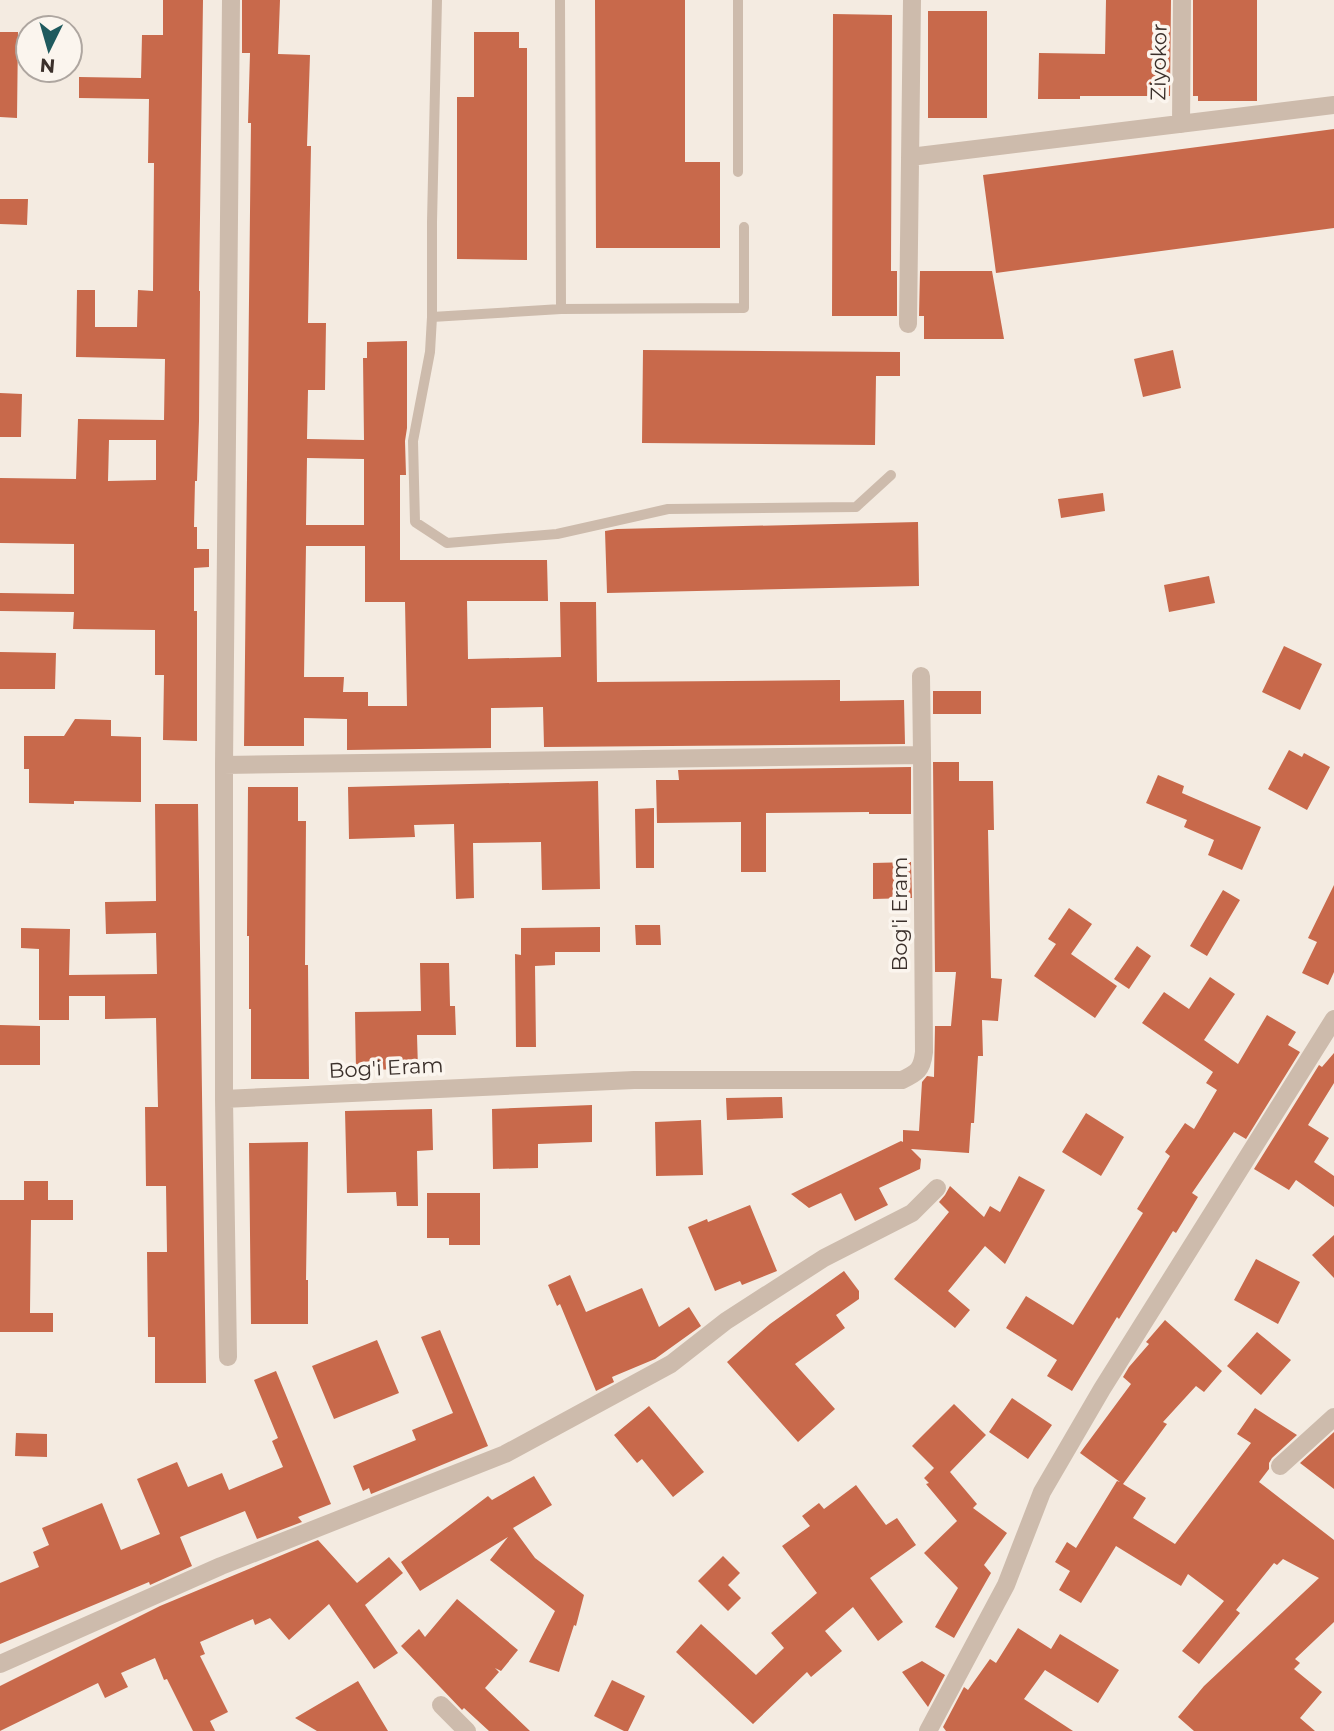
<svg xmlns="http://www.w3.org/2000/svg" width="1334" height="1731" font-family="Montserrat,sans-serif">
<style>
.building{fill:#c8694b;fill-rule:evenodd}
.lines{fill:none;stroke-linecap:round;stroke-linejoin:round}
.lane{stroke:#cdbbac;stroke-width:10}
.street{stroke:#cdbbac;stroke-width:18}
.labels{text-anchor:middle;stroke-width:7;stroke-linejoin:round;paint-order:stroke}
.street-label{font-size:21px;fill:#3b302b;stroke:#fbf5ee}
</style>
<rect width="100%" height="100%" fill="#f4ebe1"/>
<!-- building -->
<path class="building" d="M 163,0 L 203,0 L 199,291 L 200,291 L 199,421 L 197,481 L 195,481 L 194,527 L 197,527 L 197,549 L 209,549 L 209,567 L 194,568 L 194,611 L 197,611 L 197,741 L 163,740 L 164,675 L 155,675 L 155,630 L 73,629 L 74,612 L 0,611 L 0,593 L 74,594 L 74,544 L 0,543 L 0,478 L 76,479 L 78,419 L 164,420 L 165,359 L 76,357 L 77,290 L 95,290 L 95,327 L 137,327 L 138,290 L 153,291 L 154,163 L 148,163 L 149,99 L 79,98 L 79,77 L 141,78 L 142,35 L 163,35 ZM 109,440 L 156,440 L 156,480 L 108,481 Z
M 242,0 L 280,0 L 278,54 L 310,55 L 307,146 L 311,146 L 308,323 L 326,323 L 325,390 L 308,390 L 307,439 L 364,440 L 363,358 L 367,358 L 367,342 L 407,341 L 407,428 L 405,441 L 406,475 L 400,475 L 400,560 L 547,560 L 548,601 L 467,601 L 468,659 L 561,657 L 560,602 L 596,602 L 597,682 L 840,680 L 840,701 L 904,700 L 905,744 L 544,747 L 543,707 L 491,708 L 491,748 L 347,750 L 347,719 L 304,718 L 304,746 L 244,746 L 251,123 L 248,123 L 250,53 L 242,53 ZM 307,458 L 364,459 L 364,525 L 306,525 ZM 306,546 L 365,546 L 365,602 L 405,602 L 407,706 L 368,706 L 368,692 L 343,692 L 344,677 L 304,677 Z
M 595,0 L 685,0 L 685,162 L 720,162 L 720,248 L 596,248 Z
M 1106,0 L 1171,0 L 1170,96 L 1080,96 L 1080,99 L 1038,99 L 1039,53 L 1105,54 Z
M 1193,0 L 1257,0 L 1257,101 L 1198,101 L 1198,96 L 1193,96 Z
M 928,11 L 987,11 L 987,118 L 928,118 Z
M 833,14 L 892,15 L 891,271 L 897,271 L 897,316 L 832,316 Z
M 0,32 L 18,32 L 17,118 L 0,117 Z
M 474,32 L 519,32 L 519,48 L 527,48 L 527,260 L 457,259 L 457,97 L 474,97 Z
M 1334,129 L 1334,228 L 996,273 L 983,175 Z
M 0,199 L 28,199 L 27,225 L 0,224 Z
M 920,271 L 992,271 L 1004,339 L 924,339 L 924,316 L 919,316 Z
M 643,350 L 900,352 L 900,376 L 876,376 L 875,445 L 642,443 Z
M 1173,350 L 1181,388 L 1143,397 L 1134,359 Z
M 0,393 L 22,394 L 21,437 L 0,437 Z
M 1103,493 L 1105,511 L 1061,518 L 1058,499 Z
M 918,522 L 919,586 L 607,593 L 605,531 L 617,529 Z
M 1209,576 L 1215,603 L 1169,612 L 1164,585 Z
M 1284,646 L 1322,664 L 1300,710 L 1262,692 Z
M 0,652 L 56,653 L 55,689 L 0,689 Z
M 933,691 L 981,691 L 981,714 L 933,714 Z
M 75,719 L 111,720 L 111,736 L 141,737 L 141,802 L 74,801 L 74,804 L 29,803 L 29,769 L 24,769 L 24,736 L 64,736 Z
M 1289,750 L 1302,757 L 1304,753 L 1330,767 L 1307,810 L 1268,789 Z
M 933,762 L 959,762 L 959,781 L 993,781 L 994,830 L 988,830 L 989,881 L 991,978 L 1002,979 L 998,1021 L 982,1020 L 983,1056 L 978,1056 L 974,1123 L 971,1123 L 969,1153 L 911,1149 L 921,1159 L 920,1169 L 879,1188 L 888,1205 L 855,1221 L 841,1193 L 809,1208 L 791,1194 L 901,1141 L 903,1142 L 903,1130 L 919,1131 L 922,1082 L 927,1076 L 934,1077 L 935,1026 L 951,1026 L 956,972 L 935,972 Z
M 911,767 L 911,814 L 869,814 L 869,812 L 766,813 L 766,872 L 741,872 L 741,822 L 657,823 L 656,780 L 679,780 L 678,770 Z
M 1158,775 L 1184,786 L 1182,793 L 1261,827 L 1242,870 L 1208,855 L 1214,840 L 1184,827 L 1187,820 L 1146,803 Z
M 598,781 L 600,889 L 542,890 L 541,842 L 473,843 L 474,898 L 456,899 L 454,824 L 414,825 L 415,837 L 349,839 L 348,787 Z
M 248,787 L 298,787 L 298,821 L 306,821 L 305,965 L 308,965 L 309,1079 L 251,1079 L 251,1009 L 249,1009 L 249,936 L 247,936 Z
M 155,804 L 198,804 L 206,1383 L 155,1383 L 155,1337 L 148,1337 L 147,1252 L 167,1252 L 166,1186 L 146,1186 L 145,1107 L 158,1107 L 156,1018 L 105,1019 L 105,996 L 69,996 L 69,1020 L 39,1020 L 39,949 L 21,948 L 21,928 L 70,929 L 69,975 L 157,974 L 156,933 L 106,934 L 105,902 L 156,901 Z
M 654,808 L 654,868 L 636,868 L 635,809 Z
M 911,862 L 912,898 L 873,899 L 873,863 Z
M 1334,885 L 1334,972 L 1328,985 L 1302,973 L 1317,942 L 1308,938 Z
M 1223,890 L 1240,900 L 1207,956 L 1190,946 Z
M 1069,908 L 1092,924 L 1071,954 L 1117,986 L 1095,1018 L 1034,976 L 1056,944 L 1048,939 Z
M 635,925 L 660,925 L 661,945 L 636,945 Z
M 600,927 L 600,952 L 555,952 L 555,965 L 535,966 L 536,1047 L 516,1047 L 515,954 L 521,955 L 521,928 Z
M 1137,946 L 1151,956 L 1129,989 L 1114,979 Z
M 420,963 L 449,963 L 450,1006 L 455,1006 L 456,1035 L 417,1035 L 418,1069 L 356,1070 L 355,1012 L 421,1011 Z
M 1210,977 L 1235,994 L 1204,1040 L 1238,1064 L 1267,1015 L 1296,1032 L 1288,1045 L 1300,1052 L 1246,1139 L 1234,1132 L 1192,1193 L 1198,1197 L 1176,1233 L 1173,1231 L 1119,1319 L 1117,1317 L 1072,1391 L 1047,1376 L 1057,1360 L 1006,1328 L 1026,1296 L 1073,1325 L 1143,1213 L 1137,1209 L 1170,1156 L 1165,1152 L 1185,1123 L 1194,1129 L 1217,1090 L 1206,1083 L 1213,1072 L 1142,1023 L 1164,992 L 1189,1009 Z
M 0,1025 L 40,1026 L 40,1065 L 0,1065 Z
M 1334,1053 L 1334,1083 L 1308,1125 L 1329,1138 L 1314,1162 L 1334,1176 L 1334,1207 L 1296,1180 L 1289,1190 L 1254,1169 L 1319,1065 L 1322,1067 Z
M 782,1097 L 783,1118 L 727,1120 L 726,1098 Z
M 592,1105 L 592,1142 L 538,1144 L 538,1168 L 493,1169 L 492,1109 Z
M 432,1109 L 433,1150 L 417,1151 L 418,1206 L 397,1206 L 396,1192 L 347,1193 L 345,1111 Z
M 1086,1113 L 1124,1137 L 1101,1176 L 1062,1152 Z
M 701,1120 L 703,1175 L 656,1176 L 655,1122 Z
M 308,1142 L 306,1280 L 308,1280 L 308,1324 L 251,1324 L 249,1143 Z
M 1019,1176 L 1045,1190 L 1005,1264 L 985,1246 L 948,1291 L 970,1310 L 955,1328 L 894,1279 L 949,1212 L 939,1202 L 945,1195 L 950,1186 L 984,1217 L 990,1206 L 1000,1212 Z
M 24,1181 L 48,1181 L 48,1200 L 73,1200 L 73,1220 L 31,1220 L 30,1313 L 53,1313 L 53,1332 L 0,1332 L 0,1200 L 24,1200 Z
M 427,1193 L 480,1193 L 480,1245 L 449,1245 L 449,1238 L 427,1238 Z
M 750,1205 L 777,1271 L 742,1285 L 740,1281 L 715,1291 L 688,1227 L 707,1219 L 708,1222 Z
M 1334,1235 L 1334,1278 L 1312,1255 Z
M 1256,1259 L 1300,1282 L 1278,1324 L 1234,1300 Z
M 844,1271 L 859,1291 L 859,1299 L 836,1315 L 845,1328 L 795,1364 L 835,1409 L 798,1442 L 727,1362 L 770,1324 Z
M 570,1275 L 586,1312 L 642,1288 L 659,1327 L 689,1307 L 701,1326 L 655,1359 L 612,1377 L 614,1382 L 596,1391 L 560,1304 L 557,1306 L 548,1285 Z
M 1165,1320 L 1222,1371 L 1204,1392 L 1196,1386 L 1163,1422 L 1167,1424 L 1123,1484 L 1146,1498 L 1133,1518 L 1175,1544 L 1251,1443 L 1237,1434 L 1255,1408 L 1297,1435 L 1272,1458 L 1269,1463 L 1269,1469 L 1259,1482 L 1334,1540 L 1334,1622 L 1295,1659 L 1300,1663 L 1294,1669 L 1322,1692 L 1300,1718 L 1315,1731 L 1194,1731 L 1178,1717 L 1204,1686 L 1319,1578 L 1283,1559 L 1277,1565 L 1274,1563 L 1236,1610 L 1240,1613 L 1199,1664 L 1182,1651 L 1224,1601 L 1188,1574 L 1181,1586 L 1116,1546 L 1081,1603 L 1059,1590 L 1070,1571 L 1055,1562 L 1067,1542 L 1076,1548 L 1117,1481 L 1120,1482 L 1080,1453 L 1131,1384 L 1123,1377 L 1129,1367 L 1149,1344 L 1146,1342 Z
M 440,1330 L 488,1446 L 371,1494 L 369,1488 L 363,1491 L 353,1466 L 416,1440 L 412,1430 L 453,1413 L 421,1337 Z
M 1257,1332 L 1291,1360 L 1261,1395 L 1227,1366 Z
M 377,1340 L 399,1393 L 334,1419 L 312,1366 Z
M 276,1371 L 331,1504 L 298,1517 L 302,1522 L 257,1539 L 245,1511 L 180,1537 L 192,1566 L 150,1585 L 149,1582 L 0,1644 L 0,1583 L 39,1567 L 33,1552 L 49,1545 L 42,1528 L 102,1503 L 121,1550 L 160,1534 L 137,1479 L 177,1462 L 188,1487 L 222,1473 L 229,1490 L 283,1467 L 272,1441 L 278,1438 L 254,1380 Z
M 1012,1398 L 1052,1425 L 1028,1459 L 989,1432 Z
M 954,1404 L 986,1435 L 950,1472 L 977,1504 L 973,1508 L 1007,1533 L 984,1565 L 991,1573 L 954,1638 L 935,1627 L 958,1588 L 924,1553 L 957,1521 L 926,1484 L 929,1483 L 924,1478 L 934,1468 L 912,1446 Z
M 649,1406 L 704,1472 L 673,1497 L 642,1459 L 637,1463 L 614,1435 Z
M 1334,1432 L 1334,1489 L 1300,1463 Z
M 16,1433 L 47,1434 L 47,1457 L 15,1456 Z
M 534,1476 L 552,1505 L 513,1528 L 535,1558 L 584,1595 L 576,1626 L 574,1625 L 559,1672 L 529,1662 L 555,1611 L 490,1560 L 508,1537 L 420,1591 L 401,1562 L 488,1496 L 492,1500 Z
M 856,1485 L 886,1525 L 897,1518 L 916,1545 L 870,1578 L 903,1622 L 878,1641 L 853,1607 L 825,1631 L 842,1651 L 811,1677 L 807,1672 L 753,1724 L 676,1652 L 701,1624 L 756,1675 L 784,1648 L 771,1633 L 817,1593 L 782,1546 L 810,1526 L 802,1516 L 819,1503 L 824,1509 Z
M 318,1540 L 357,1583 L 389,1557 L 403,1573 L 365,1605 L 398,1653 L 374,1669 L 329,1604 L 289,1640 L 270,1618 L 255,1625 L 253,1619 L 200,1642 L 205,1654 L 200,1656 L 228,1712 L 210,1721 L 215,1731 L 193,1731 L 167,1679 L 164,1680 L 155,1658 L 121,1673 L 128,1687 L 105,1698 L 98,1683 L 0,1731 L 0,1686 L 160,1606 Z
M 723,1556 L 740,1573 L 728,1585 L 741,1598 L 728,1611 L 698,1581 Z
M 457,1599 L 518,1650 L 501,1671 L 495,1668 L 499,1672 L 485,1688 L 530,1731 L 489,1731 L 464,1708 L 462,1710 L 401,1646 L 419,1629 L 425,1637 Z
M 1018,1628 L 1051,1649 L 1060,1634 L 1119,1670 L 1098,1703 L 1045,1670 L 1024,1699 L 1073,1731 L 946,1731 L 943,1727 L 964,1687 L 968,1690 L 990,1659 L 996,1663 Z
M 922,1661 L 945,1675 L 928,1707 L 902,1672 Z
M 612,1680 L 645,1696 L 628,1731 L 624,1731 L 594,1716 Z
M 358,1681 L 388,1731 L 317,1731 L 295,1718 Z"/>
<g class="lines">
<!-- lane -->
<path class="lane" d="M 437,0 L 432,222 L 432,317 L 430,352 L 413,441 L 415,522 L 447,543 L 557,534 L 668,509 L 856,507 L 891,475
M 560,0 L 561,309
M 738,0 L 738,172
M 432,317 L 561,309 L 744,308 L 744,227"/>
<!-- street -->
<path class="street" d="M 1181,124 L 1182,0
M 910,157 L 1334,105
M 908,324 L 912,0
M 921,676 L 922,755
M 224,1099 L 634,1080 L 902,1080 C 917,1073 922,1070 924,1052 L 922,755 L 224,765
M 228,1357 L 224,1099 L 224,765 L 231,0
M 1280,1466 L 1334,1417
M 0,1664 L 221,1566 L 505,1454 L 671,1364 L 726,1321 L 824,1258 L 912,1213 L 937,1188
M 441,1705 L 467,1731
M 928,1731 L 1006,1585 L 1042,1492 L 1102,1389 L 1334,1019"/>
</g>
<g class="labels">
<!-- street labels -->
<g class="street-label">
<text transform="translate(1159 62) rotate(-89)" y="7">Ziyokor</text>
<text transform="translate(900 914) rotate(-90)" y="7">Bog'i Eram</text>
<text transform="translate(386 1068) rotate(-3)" y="7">Bog'i Eram</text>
</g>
</g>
<!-- north arrow -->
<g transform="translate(49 49) rotate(185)"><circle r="33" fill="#fbf5ee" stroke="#aea6a0" stroke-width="2"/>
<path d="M0-5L12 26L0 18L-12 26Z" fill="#1f5a5e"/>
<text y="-10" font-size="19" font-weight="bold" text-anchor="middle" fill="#3b302b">N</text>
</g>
</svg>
